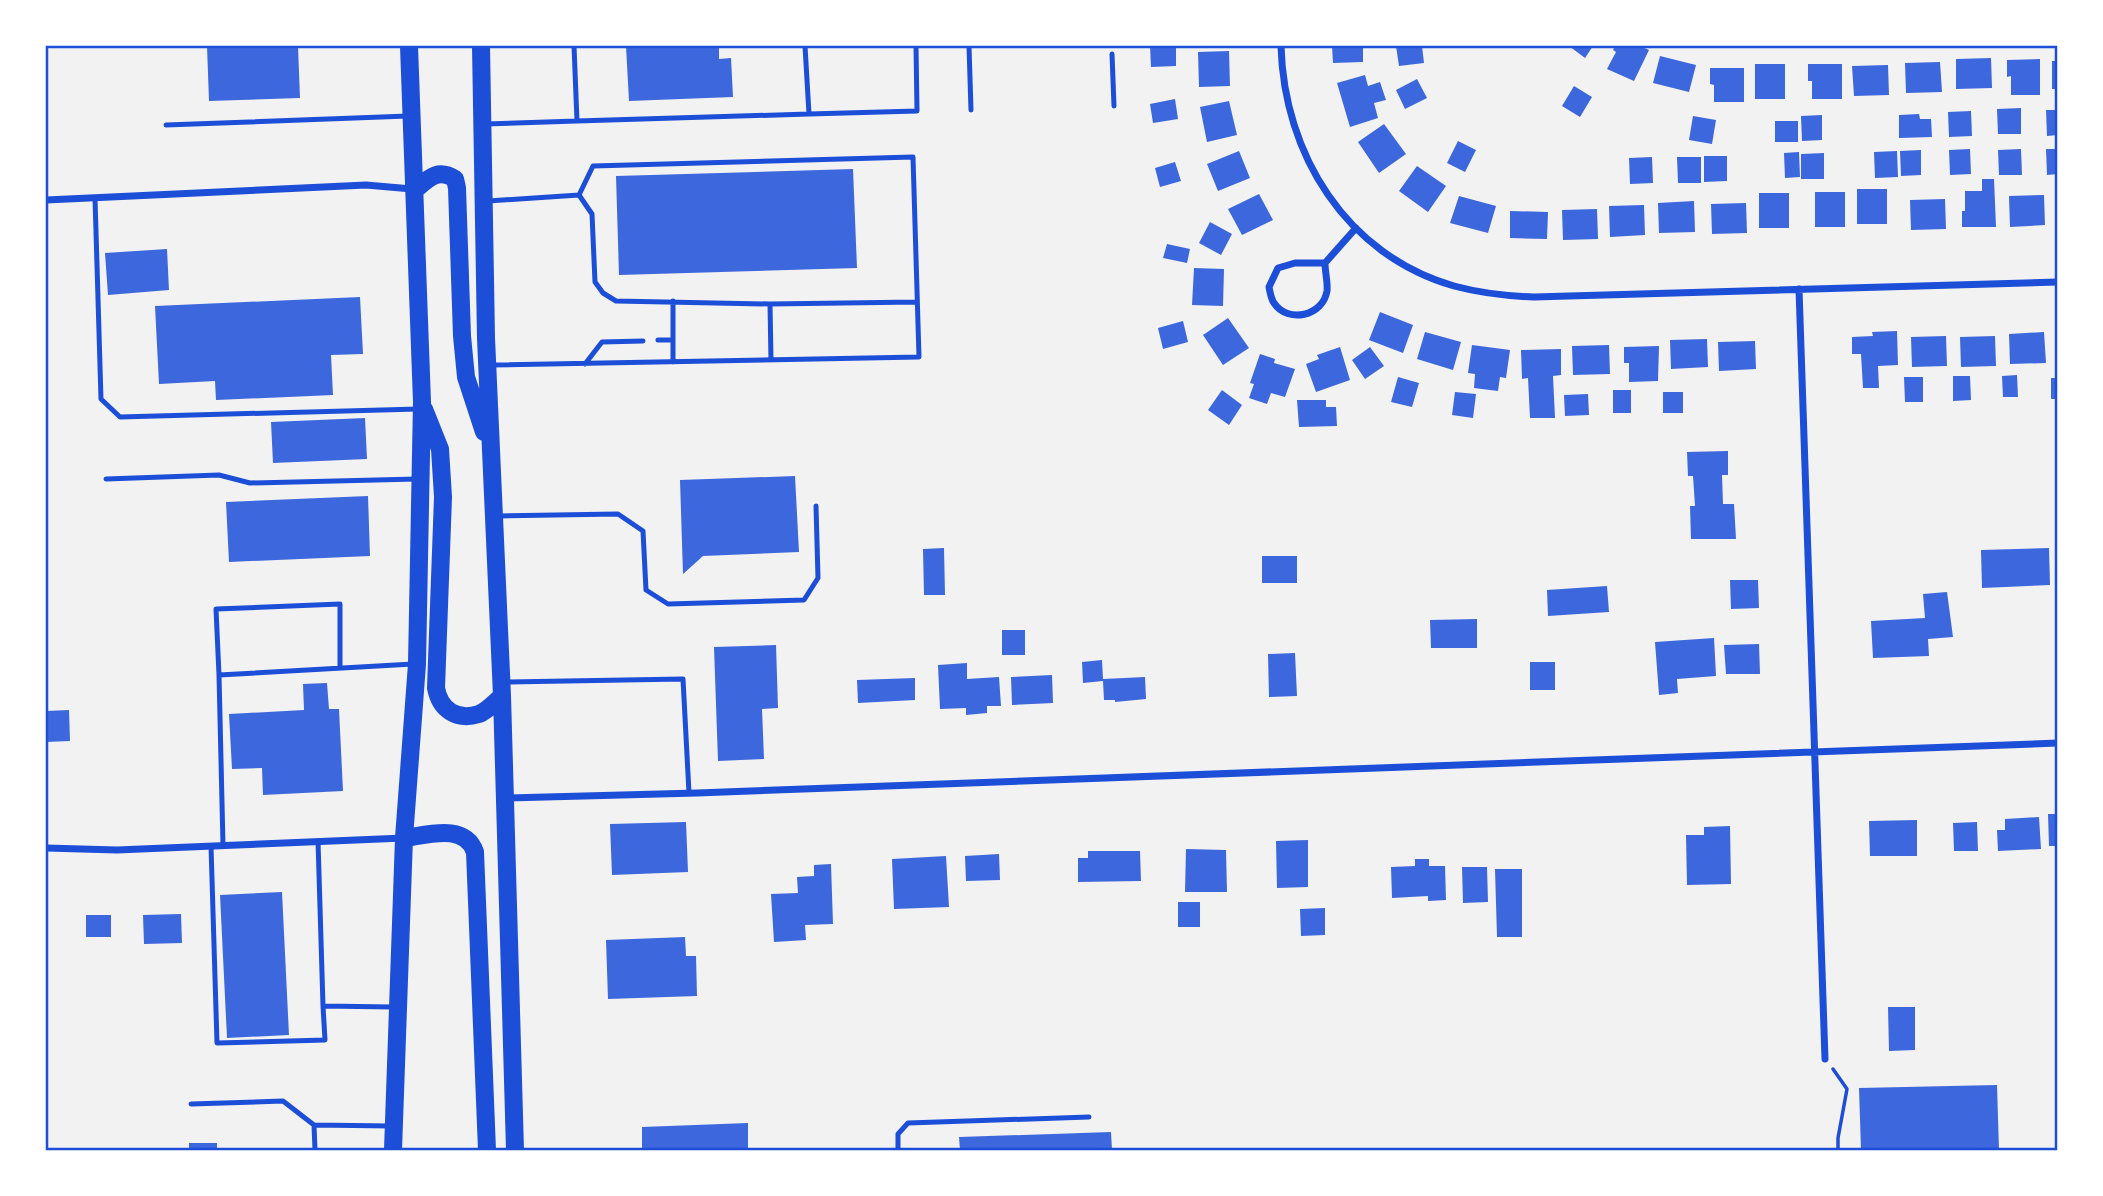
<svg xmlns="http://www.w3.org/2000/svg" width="2103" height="1196" font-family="'Roboto Serif',serif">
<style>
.building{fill:#3d67dc}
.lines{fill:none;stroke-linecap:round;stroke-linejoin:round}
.path{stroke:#1d4ed8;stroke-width:3.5}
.service{stroke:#1d4ed8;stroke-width:5}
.minor{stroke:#1d4ed8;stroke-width:7}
.primary{stroke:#1d4ed8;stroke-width:18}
.neatline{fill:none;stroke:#1d4ed8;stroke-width:2.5}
</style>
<rect width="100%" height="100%" fill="#f2f2f2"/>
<!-- building -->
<path class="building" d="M 207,46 L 298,46 L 300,98 L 209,101 Z
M 626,46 L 719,46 L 719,59 L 731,58 L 733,97 L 629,101 Z
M 1150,46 L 1176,46 L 1176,66 L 1151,67 Z
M 1332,46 L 1363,46 L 1363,62 L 1333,63 Z
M 1396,46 L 1422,46 L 1424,63 L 1399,66 Z
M 1569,46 L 1593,46 L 1585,58 Z
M 1615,46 L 1640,46 L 1649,50 L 1634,81 L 1607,69 L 1616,52 L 1613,50 Z
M 1229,51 L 1230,86 L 1199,87 L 1198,52 Z
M 1660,56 L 1696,65 L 1689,92 L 1653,83 Z
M 1991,58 L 1992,88 L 1956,89 L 1956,59 Z
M 2040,59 L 2040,95 L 2011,95 L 2011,76 L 2007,77 L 2007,60 Z
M 2052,61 L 2058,61 L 2058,89 L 2052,89 Z
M 1940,62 L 1942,92 L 1906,93 L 1905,63 Z
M 1755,64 L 1785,64 L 1785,99 L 1755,99 Z
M 1808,64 L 1842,64 L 1842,99 L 1812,99 L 1812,81 L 1808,81 Z
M 1888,65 L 1889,95 L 1854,96 L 1852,66 Z
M 1710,68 L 1744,68 L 1744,102 L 1714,102 L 1714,85 L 1710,84 Z
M 1365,75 L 1368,86 L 1380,82 L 1386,100 L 1374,103 L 1378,118 L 1350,127 L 1337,83 Z
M 1417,79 L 1427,98 L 1405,109 L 1396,90 Z
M 1574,86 L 1592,97 L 1580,117 L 1562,106 Z
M 1175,99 L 1178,119 L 1153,123 L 1150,104 Z
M 1229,101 L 1237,135 L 1207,142 L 1200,107 Z
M 2021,108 L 2021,134 L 1998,134 L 1997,109 Z
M 2046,110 L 2058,110 L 2058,135 L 2047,136 Z
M 1971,111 L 1972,136 L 1949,137 L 1948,112 Z
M 1919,114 L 1920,119 L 1931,119 L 1932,137 L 1899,138 L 1899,115 Z
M 1822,115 L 1822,140 L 1802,141 L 1801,116 Z
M 1693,116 L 1716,120 L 1712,144 L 1689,140 Z
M 1775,121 L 1798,121 L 1798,142 L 1775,142 Z
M 1384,124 L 1406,154 L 1379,173 L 1358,142 Z
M 1458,141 L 1476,150 L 1465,172 L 1447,163 Z
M 1970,149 L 1971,174 L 1950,175 L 1949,150 Z
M 2021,149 L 2022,175 L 1999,175 L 1998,150 Z
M 2046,149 L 2058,149 L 2058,174 L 2047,175 Z
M 1921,150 L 1921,175 L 1901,176 L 1900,151 Z
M 1239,151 L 1250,178 L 1218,191 L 1207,164 Z
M 1897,151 L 1898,177 L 1875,178 L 1874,152 Z
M 1799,152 L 1800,177 L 1785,178 L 1784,153 Z
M 1824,153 L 1824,179 L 1801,179 L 1801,154 Z
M 1704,156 L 1727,156 L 1727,181 L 1704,182 Z
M 1652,157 L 1653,183 L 1630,184 L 1629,158 Z
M 1677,157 L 1701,157 L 1701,183 L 1678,183 Z
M 1175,162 L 1181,181 L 1160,187 L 1155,168 Z
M 1417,166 L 1446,186 L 1428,212 L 1399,191 Z
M 853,169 L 857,268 L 619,275 L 616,176 Z
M 1982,179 L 1994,179 L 1996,227 L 1962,227 L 1962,211 L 1965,211 L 1965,191 L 1982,191 Z
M 1857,189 L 1887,189 L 1887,224 L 1857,224 Z
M 1815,192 L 1845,192 L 1845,227 L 1815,227 Z
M 1759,193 L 1789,193 L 1789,228 L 1759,228 Z
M 1259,194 L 1273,220 L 1242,235 L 1228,209 Z
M 2044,195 L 2045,225 L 2010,227 L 2009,196 Z
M 1459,196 L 1496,206 L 1488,233 L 1450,223 Z
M 1945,199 L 1946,229 L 1911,230 L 1910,200 Z
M 1694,201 L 1695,232 L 1659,233 L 1658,203 Z
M 1746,203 L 1747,233 L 1712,234 L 1711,204 Z
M 1644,205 L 1645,235 L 1610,237 L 1609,206 Z
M 1597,209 L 1598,239 L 1563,240 L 1562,210 Z
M 1510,211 L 1548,212 L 1547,239 L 1510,238 Z
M 1210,222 L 1232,234 L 1221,255 L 1199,243 Z
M 1167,244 L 1190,249 L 1187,263 L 1163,258 Z
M 167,249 L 169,290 L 108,295 L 105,253 Z
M 1194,268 L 1224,269 L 1223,306 L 1192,305 Z
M 360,297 L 363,354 L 331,355 L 333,395 L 216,400 L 215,381 L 159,384 L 155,306 Z
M 1380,312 L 1413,325 L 1403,353 L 1369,340 Z
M 1228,318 L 1249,348 L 1223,365 L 1203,335 Z
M 1183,321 L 1188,342 L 1163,349 L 1158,328 Z
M 1897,331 L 1898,365 L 1878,366 L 1879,388 L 1863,388 L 1861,354 L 1852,354 L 1852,337 L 1873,336 L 1872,332 Z
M 1425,332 L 1461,342 L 1453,370 L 1417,359 Z
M 2044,332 L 2046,363 L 2010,364 L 2009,334 Z
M 1946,336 L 1947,366 L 1912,367 L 1911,337 Z
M 1995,336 L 1996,366 L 1961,367 L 1960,337 Z
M 1707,339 L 1708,367 L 1671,369 L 1670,340 Z
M 1755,341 L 1756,369 L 1719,371 L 1718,342 Z
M 1472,345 L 1510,350 L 1506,378 L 1500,377 L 1498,391 L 1474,388 L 1475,374 L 1468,373 Z
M 1609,345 L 1610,374 L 1573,375 L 1572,346 Z
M 1659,346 L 1658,381 L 1629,382 L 1629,363 L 1624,363 L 1624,347 Z
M 1340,347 L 1350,380 L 1316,392 L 1306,364 L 1319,359 L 1317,355 Z
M 1370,347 L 1384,366 L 1365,379 L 1352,360 Z
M 1561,349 L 1561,375 L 1553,376 L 1555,418 L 1530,418 L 1528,378 L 1522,379 L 1521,350 Z
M 1260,354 L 1275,359 L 1274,363 L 1295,369 L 1285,397 L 1271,393 L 1267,404 L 1249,398 L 1254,384 L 1250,383 Z
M 2017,375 L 2018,397 L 2003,397 L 2002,376 Z
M 1953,376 L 1970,376 L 1971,400 L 1953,401 Z
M 1398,377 L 1419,383 L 1412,407 L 1391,402 Z
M 1904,377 L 1923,377 L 1923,402 L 1905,402 Z
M 2051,378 L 2058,378 L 2058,399 L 2051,399 Z
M 1222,390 L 1242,405 L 1229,425 L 1208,410 Z
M 1613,390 L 1631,390 L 1631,413 L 1613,413 Z
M 1455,392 L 1476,394 L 1473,418 L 1452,415 Z
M 1663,392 L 1683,392 L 1683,413 L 1663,413 Z
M 1588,394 L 1589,415 L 1565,416 L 1564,395 Z
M 1297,400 L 1326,400 L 1326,407 L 1336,407 L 1337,426 L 1299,427 Z
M 365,418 L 367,459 L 273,463 L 271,422 Z
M 1728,451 L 1728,475 L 1722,475 L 1723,504 L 1734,504 L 1736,539 L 1691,539 L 1690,506 L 1695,506 L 1693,476 L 1688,476 L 1687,452 Z
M 795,476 L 799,552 L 703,556 L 683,574 L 680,480 Z
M 368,496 L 370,556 L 229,562 L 226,502 Z
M 944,548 L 945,595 L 924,595 L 923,549 Z
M 2049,548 L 2050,585 L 1982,588 L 1981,550 Z
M 1262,556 L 1297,556 L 1297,583 L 1262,583 Z
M 1730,580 L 1758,580 L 1759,608 L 1731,609 Z
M 1607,586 L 1609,612 L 1548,616 L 1547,590 Z
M 1947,592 L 1953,637 L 1928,639 L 1929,656 L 1873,658 L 1871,621 L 1925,618 L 1923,594 Z
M 1477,619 L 1477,648 L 1431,648 L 1430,620 Z
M 1002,630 L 1025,630 L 1025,655 L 1002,655 Z
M 1714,638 L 1716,676 L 1677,679 L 1678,693 L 1659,695 L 1655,642 Z
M 1759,644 L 1760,674 L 1726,674 L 1724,645 Z
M 776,645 L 778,708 L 762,709 L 764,759 L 718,761 L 714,647 Z
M 1295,653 L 1297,696 L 1269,697 L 1268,654 Z
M 1102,660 L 1103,679 L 1145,677 L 1146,699 L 1115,702 L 1115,700 L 1104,700 L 1103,681 L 1083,683 L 1082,662 Z
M 1530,662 L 1555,662 L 1555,690 L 1530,690 Z
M 967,663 L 967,679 L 999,677 L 1001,706 L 987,706 L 987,713 L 966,715 L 966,708 L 940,709 L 938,665 Z
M 1052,675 L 1053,703 L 1012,705 L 1011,677 Z
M 915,678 L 915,700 L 858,703 L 857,680 Z
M 327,683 L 329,709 L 339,709 L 343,791 L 263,795 L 262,768 L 232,769 L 229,714 L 304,710 L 303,684 Z
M 69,710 L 70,741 L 46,742 L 46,711 Z
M 2048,814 L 2058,814 L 2058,846 L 2049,846 Z
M 2039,817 L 2041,849 L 1998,851 L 1997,830 L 2005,830 L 2005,819 Z
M 1917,820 L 1917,856 L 1870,856 L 1869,821 Z
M 686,822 L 688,872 L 612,875 L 610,824 Z
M 1977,822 L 1978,851 L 1954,851 L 1953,823 Z
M 1730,826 L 1731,884 L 1687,885 L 1686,835 L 1704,835 L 1704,827 Z
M 1308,840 L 1308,887 L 1277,888 L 1276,841 Z
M 1186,849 L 1226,850 L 1227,892 L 1185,892 Z
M 1088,851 L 1140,851 L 1141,881 L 1078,882 L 1078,858 L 1088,858 Z
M 999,854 L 1000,880 L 966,881 L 965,856 Z
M 946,856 L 949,907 L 894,909 L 892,859 Z
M 1415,859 L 1429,859 L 1429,866 L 1445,866 L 1446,900 L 1428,901 L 1428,896 L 1392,898 L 1391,867 L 1415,866 Z
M 831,864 L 833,924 L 805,925 L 806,940 L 774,942 L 771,894 L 798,893 L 797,877 L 814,876 L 814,865 Z
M 1462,867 L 1487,867 L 1488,902 L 1463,903 Z
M 1495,869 L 1522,869 L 1522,937 L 1497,937 Z
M 282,892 L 289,1035 L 227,1038 L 220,895 Z
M 1178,902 L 1200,902 L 1200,927 L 1178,927 Z
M 1325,908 L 1325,935 L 1301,936 L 1300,909 Z
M 181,914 L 182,943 L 144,944 L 143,915 Z
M 86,915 L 111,915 L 111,937 L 86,937 Z
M 685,937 L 686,956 L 696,956 L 697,996 L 608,999 L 606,940 Z
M 1888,1007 L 1915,1007 L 1915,1050 L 1889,1051 Z
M 1997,1085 L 1999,1150 L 1861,1150 L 1859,1088 Z
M 748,1123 L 748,1150 L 642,1150 L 642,1127 Z
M 1111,1132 L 1112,1150 L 960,1150 L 959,1137 Z
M 189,1143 L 217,1143 L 217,1150 L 189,1150 Z"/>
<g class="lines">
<!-- path -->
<path class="path" d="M 1833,1069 L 1847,1089 L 1838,1138 L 1838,1150"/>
<!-- service -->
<path class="service" d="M 969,46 L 971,110
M 1112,54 L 1114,106
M 809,114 L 917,111 L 916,46
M 577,121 L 809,114 L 805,46
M 484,124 L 577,121 L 574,46
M 166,125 L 408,116
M 579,195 L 592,214 L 595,282 L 603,293 L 616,301 L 770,304 L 917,302
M 95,198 L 101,399 L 120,417 L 418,409
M 488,201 L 579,195
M 673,301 L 673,362
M 770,304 L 771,360
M 658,340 L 673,340
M 585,364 L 602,342 L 643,341
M 491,365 L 919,357 L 913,157 L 593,166 L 579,195
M 106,479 L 219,475 L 250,483 L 417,479
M 498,516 L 618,514 L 643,531 L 646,590 L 668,604 L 804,600 L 818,578 L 816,506
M 219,675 L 216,609 L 340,604 L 340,667
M 505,682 L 683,679 L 689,793
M 318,841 L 323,1006 L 393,1007
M 223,845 L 219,675 L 413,664
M 211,846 L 217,1043 L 325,1040 L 323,1006
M 191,1104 L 283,1101 L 314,1125 L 315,1150
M 314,1125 L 392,1126
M 898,1150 L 898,1134 L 908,1123 L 1089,1117"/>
<!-- minor -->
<path class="minor" d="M 1281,46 C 1284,154 1346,255 1454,286 C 1480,293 1506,296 1534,297 L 2058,282
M 46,200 L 366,185 L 412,189
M 1325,263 L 1295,263 L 1278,268 L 1269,287 C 1270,292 1271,299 1274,303 C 1288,324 1323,316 1327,291 C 1328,283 1325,272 1325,263 L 1356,228
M 1799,289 L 1825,1059
M 505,798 L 697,793 L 2058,743
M 46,848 L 117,850 L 404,838"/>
<!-- primary -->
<path class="primary" d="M 481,46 L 486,338 L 502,696 L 515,1150
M 416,189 C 429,178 438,168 455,179 L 457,188 L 462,336 L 466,377 L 484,432
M 424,409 L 440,449 L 443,497 L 436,688 C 440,710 457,721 479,714 C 487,711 495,702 502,696
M 404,838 C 428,835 465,823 475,852 L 487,1150
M 393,1150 L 404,838 L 417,664 L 422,402 L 409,46"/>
</g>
<!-- border -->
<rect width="2103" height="1196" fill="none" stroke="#ffffff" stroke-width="94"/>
<rect x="47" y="47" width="2009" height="1102" class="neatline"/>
</svg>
